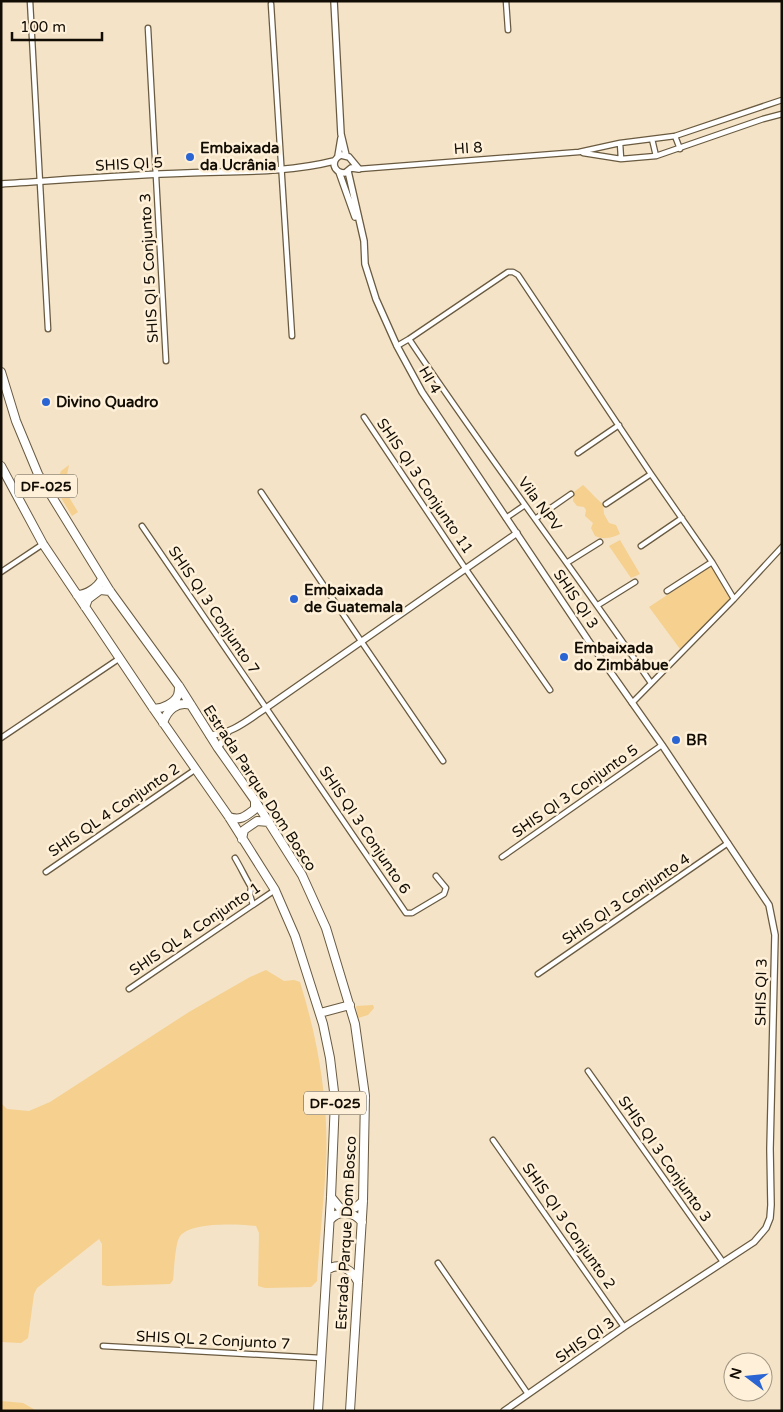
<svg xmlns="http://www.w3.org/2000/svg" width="783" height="1412" font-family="'Varela Round',sans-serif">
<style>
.green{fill:#f5d08e}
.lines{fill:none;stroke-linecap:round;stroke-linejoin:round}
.minor-casing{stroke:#695a40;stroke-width:7}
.tertiary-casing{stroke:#695a40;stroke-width:8}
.primary-casing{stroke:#695a40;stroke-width:10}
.minor{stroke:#fff;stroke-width:4.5}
.tertiary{stroke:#fff;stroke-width:5.5}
.primary{stroke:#fff;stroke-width:8}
.poi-dot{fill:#2b65d3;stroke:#fff1d9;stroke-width:2}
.labels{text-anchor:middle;stroke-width:5;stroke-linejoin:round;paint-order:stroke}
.shield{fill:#fff1d9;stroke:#595144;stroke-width:1}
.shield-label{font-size:14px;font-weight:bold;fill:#120d04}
.poi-label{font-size:15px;font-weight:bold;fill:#120d04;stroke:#fff1d9;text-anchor:start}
.street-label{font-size:15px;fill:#120d04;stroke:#fff1d9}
</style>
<rect width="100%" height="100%" fill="#f4e3c6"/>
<!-- green -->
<path class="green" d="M 69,465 L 64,489 L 78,512 L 72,516 L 51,481 L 52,476 L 60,474 L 61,471 Z
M 583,485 C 590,491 595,498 603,504 L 604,514 L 609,523 L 616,525 L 620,534 C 611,538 605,540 595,536 L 591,528 L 593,523 L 585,516 L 586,510 L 584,507 L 577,506 L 573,501 L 574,492 Z
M 620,540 L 640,574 L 631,578 L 609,546 Z
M 711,566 L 730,599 L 680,649 L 649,607 Z
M 266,970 L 284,981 L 294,980 L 300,982 C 318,1040 329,1102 326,1163 C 324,1202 319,1241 317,1281 L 311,1287 L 265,1288 L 258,1286 L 259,1233 L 256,1226 C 240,1224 187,1221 179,1238 C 175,1245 174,1271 173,1280 L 170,1284 L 107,1286 L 102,1285 L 102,1244 L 99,1239 L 37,1288 L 34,1294 L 28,1338 L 21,1343 L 1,1342 L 1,1103 L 7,1109 L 29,1111 L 50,1102 L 189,1012 L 250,977 Z
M 373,1005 L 374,1008 L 368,1015 L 358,1018 L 356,1006 Z
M 1,1401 L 23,1403 L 37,1411 L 1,1411 Z"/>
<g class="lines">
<defs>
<path id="minor" d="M 30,1 L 48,329
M 506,1 L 508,30
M 271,4 L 292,336
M 148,28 L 166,361
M 675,136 L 680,149
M 652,139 L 656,156
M 620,143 L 621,159
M 583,153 L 621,159 L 656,156 L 763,119 L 782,114
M 359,169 L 579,152 L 620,143 L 675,136 L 782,100
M 409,339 C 487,456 572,567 651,683
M 397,346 L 409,339 L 508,272 L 513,272 L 518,275 L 651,474 L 712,562 L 734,599
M 364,417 L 465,568 L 550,690
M 578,453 L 619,425
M 261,492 L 361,641 L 443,761
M 606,504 L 651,474
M 506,518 L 525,505
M 535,519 L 571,494
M 142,526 L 406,913 L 412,913 L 444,894 L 446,888 L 436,876
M 641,546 L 682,518
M 568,562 L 600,542
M 1,572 L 43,544
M 667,591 L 712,562
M 598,605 L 635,582
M 632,703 L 734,599 L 782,547
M 1,738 L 120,658
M 502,857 L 662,745
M 235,858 C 241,868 245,877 251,887 L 250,895 L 253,905
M 46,872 L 196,769
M 538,974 L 728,843
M 129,989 L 275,890
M 588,1071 L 723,1262
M 493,1140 L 624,1327
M 438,1263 L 528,1394
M 103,1346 L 321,1358"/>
<path id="tertiary" d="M 334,1 L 341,134 L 346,155
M 341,155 L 349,157 L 359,169 L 351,168 L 345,173 C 333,173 330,160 341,155 Z
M 338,156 L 341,138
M 348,171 L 364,241 L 365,264 L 376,299 L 397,346 L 422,392 L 588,640 L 662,745 L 769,905 L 775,935 L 770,1149 L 771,1205 L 770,1218 L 766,1228 L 754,1242 L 624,1327 L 504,1411
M 339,172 L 355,217
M 1,184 C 63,180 125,175 187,173 C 236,171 287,173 334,161
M 209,735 C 231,735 249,719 266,708 L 517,533
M 218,748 L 228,732"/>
<path id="primary" d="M 1,372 L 16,421 L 38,474 L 110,591 L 179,686 L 218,748 L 254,799 L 302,875 L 326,928 L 355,1024 L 365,1096 L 363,1201 L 350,1411
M 1,466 L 43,544 L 153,708 L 229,817 L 275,890 L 295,936 L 323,1024 L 330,1058 L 335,1100 L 331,1197 L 318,1411
M 77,595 C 87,595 98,587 102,579
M 85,607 L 88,599 L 100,590 L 110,591
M 153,708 C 161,710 175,703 178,695 C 179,692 179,689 179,686
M 163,723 C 167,710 177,701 191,705
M 229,817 C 241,821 246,816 255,809 L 255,801
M 242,839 L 244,830 L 257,821 L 269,822
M 320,1013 L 350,1005
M 335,1100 C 340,1110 350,1106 360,1106 L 365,1098
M 331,1197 L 340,1208 C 350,1210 356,1209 363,1201
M 330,1220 C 339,1209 354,1212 362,1222
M 327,1270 C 340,1261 352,1270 358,1282"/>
</defs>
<!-- minor casing -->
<use href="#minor" class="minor-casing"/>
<!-- tertiary casing -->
<use href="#tertiary" class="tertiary-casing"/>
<!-- primary casing -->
<use href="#primary" class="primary-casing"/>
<!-- minor -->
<use href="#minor" class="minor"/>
<!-- tertiary -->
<use href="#tertiary" class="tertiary"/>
<!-- primary -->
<use href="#primary" class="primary"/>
</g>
<!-- markers -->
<g class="poi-dot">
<circle cx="190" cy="157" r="5"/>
<circle cx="46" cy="402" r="5"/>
<circle cx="294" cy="599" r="5"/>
<circle cx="564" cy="657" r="5"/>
<circle cx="676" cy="740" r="5"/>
</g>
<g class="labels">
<!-- shield labels -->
<g class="shield">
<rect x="15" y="474.5" width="62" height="23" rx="4"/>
<rect x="304" y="1091.5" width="62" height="23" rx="4"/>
</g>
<g class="shield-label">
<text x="46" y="491">DF-025</text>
<text x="335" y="1108">DF-025</text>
</g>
<!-- poi labels -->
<g class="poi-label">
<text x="200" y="153">Embaixada<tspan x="200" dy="17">da Ucrânia</tspan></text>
<text x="56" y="407">Divino Quadro</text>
<text x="304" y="595">Embaixada<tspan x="304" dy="17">de Guatemala</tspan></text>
<text x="574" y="653">Embaixada<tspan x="574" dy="17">do Zimbábue</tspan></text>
<text x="686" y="745">BR</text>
</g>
<!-- street labels -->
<g class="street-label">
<text transform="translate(468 148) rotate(-4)" y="5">HI 8</text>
<text transform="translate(129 164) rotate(-3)" y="5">SHIS QI 5</text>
<text transform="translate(149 268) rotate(-93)" y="5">SHIS QI 5 Conjunto 3</text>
<text transform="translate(430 380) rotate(60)" y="5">HI 4</text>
<text transform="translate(425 486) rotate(56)" y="5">SHIS QI 3 Conjunto 11</text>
<text transform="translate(540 504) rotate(54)" y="5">Vila NPV</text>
<text transform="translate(576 599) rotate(56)" y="5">SHIS QI 3</text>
<text transform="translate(214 610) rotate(56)" y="5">SHIS QI 3 Conjunto 7</text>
<text transform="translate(260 788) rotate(57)" y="5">Estrada Parque Dom Bosco</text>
<text transform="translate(575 791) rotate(-35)" y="5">SHIS QI 3 Conjunto 5</text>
<text transform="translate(114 810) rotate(-34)" y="5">SHIS QL 4 Conjunto 2</text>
<text transform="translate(365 830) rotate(56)" y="5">SHIS QI 3 Conjunto 6</text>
<text transform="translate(626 899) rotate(-34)" y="5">SHIS QI 3 Conjunto 4</text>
<text transform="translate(195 929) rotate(-34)" y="5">SHIS QL 4 Conjunto 1</text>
<text transform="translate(761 992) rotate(-89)" y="5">SHIS QI 3</text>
<text transform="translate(665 1159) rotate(55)" y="5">SHIS QI 3 Conjunto 3</text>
<text transform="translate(569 1226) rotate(55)" y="5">SHIS QI 3 Conjunto 2</text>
<text transform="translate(346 1233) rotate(-87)" y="5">Estrada Parque Dom Bosco</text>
<text transform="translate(213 1340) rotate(3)" y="5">SHIS QL 2 Conjunto 7</text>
<text transform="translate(585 1340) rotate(-35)" y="5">SHIS QI 3</text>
</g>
</g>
<!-- border -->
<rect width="783" height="1412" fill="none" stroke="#120d04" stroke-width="5"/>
<!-- north arrow -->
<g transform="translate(748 1377) rotate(286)"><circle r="24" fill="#fff1d9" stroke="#a09684"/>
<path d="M0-4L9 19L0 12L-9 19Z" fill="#2b65d3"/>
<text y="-8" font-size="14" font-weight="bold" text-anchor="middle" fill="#120d04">N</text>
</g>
<!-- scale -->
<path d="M12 32v8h90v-8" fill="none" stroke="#120d04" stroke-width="2.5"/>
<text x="20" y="32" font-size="15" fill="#120d04" stroke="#fff1d9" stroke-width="4" paint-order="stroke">100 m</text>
</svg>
